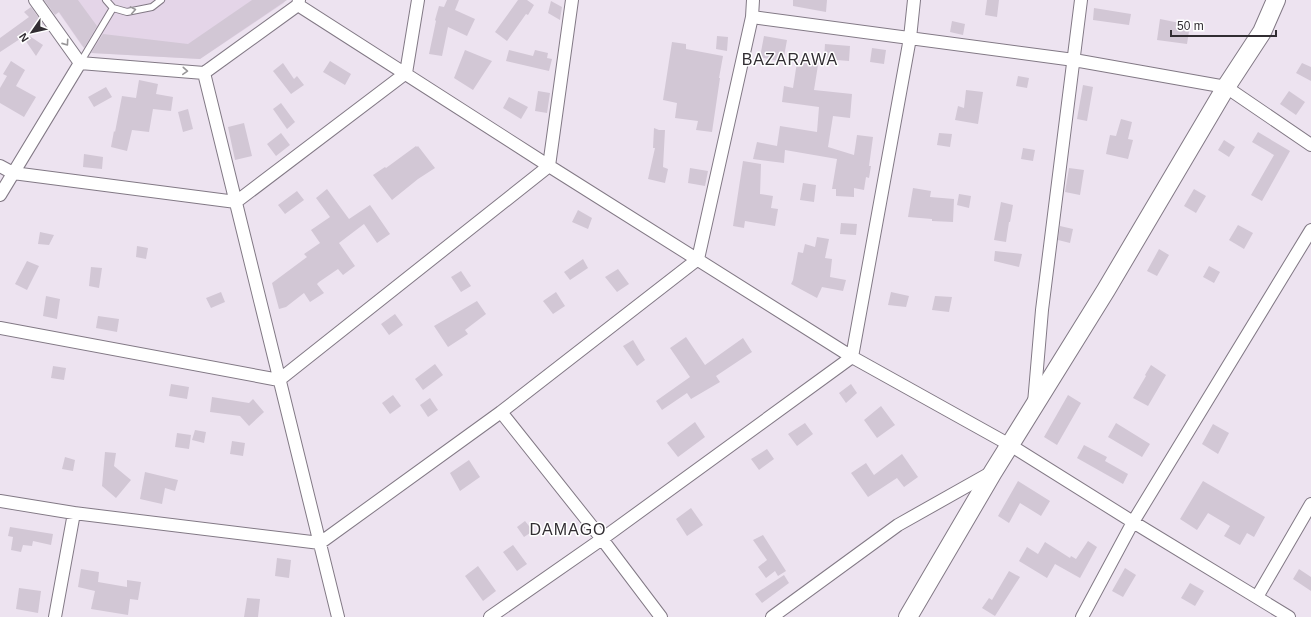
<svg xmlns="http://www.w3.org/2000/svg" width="1311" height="617" font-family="Arial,sans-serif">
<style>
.built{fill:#e4d5e8}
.building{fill:#d2c7d5}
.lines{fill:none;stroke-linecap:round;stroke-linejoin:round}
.service-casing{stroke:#827985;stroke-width:8}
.minor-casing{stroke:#827985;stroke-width:14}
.secondary-casing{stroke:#827985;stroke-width:20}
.service{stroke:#fff;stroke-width:6}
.minor{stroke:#fff;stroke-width:12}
.secondary{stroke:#fff;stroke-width:18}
.oneway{stroke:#989698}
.labels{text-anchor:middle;stroke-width:3;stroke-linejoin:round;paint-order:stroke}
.quarter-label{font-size:16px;letter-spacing:1px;fill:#312d32;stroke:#fff}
</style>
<rect width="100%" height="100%" fill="#ede3f0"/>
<!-- built -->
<path class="built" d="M 50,0 L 285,0 L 284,3 L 200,59 L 93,53 L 82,46 Z"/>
<!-- building -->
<path class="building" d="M 44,0 L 78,0 L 97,26 L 84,48 L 59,12 L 55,15 Z
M 252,0 L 287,0 L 200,59 L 91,53 L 103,34 L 188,44 Z
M 447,0 L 459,0 L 455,10 L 475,19 L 467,36 L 448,27 L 442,56 L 429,54 L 436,21 L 435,20 L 439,6 L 444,7 Z
M 518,0 L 527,0 L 534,5 L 528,15 L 526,14 L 507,41 L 495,32 Z
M 793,0 L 827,0 L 826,12 L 793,6 Z
M 987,0 L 999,0 L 997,17 L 985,15 Z
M 551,1 L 562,7 L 560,20 L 548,13 Z
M 31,7 L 43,24 L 28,35 L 43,45 L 36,56 L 23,37 L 0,52 L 0,38 L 29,17 L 24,12 Z
M 1094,8 L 1131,14 L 1129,25 L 1093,20 Z
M 1160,19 L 1190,25 L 1187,44 L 1157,40 Z
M 952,21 L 965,24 L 963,35 L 950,32 Z
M 717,36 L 728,37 L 727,51 L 716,49 Z
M 764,36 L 787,40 L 783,62 L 760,57 Z
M 672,42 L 686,44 L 686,49 L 723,56 L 719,78 L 720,78 L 712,132 L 696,130 L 698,121 L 675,118 L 677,103 L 663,100 Z
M 825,44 L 850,46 L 849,61 L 824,59 Z
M 872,48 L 886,50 L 884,64 L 870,62 Z
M 465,50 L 492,61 L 473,90 L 454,78 Z
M 509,50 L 533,56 L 535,50 L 548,53 L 547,58 L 552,59 L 549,71 L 506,61 Z
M 11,61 L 25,70 L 16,86 L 36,97 L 24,117 L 0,103 L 0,88 L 7,76 L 3,74 Z
M 330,61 L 351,74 L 345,85 L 323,72 Z
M 797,62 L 818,65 L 814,90 L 852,94 L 850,118 L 833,116 L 828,147 L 854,155 L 857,135 L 873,137 L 869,166 L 871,166 L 869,178 L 866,177 L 864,190 L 854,188 L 854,197 L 836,196 L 836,189 L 832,189 L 837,159 L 785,150 L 784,163 L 753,159 L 757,142 L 777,146 L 780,126 L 817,132 L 819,107 L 782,102 L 784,86 L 793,88 Z
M 283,63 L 294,79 L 297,76 L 304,85 L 291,94 L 273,71 Z
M 1302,63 L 1311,67 L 1311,81 L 1296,73 Z
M 1018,76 L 1029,78 L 1027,88 L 1016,86 Z
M 139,80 L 158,84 L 156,94 L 173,97 L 171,111 L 153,109 L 149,132 L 132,130 L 127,151 L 111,147 L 114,131 L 115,132 L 122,96 L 136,98 Z
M 1083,85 L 1093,87 L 1087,121 L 1077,119 Z
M 106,87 L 112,97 L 94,107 L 88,97 Z
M 966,90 L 983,92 L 978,124 L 955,120 L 958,106 L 964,108 Z
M 538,91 L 550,93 L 547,113 L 535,111 Z
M 1289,91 L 1305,102 L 1296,115 L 1280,104 Z
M 509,97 L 528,107 L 521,119 L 503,108 Z
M 281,103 L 295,122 L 287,129 L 273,109 Z
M 188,109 L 193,129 L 183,132 L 178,112 Z
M 1121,119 L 1132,122 L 1128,139 L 1133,140 L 1128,159 L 1106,154 L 1110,135 L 1116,136 Z
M 244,123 L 252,156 L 235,160 L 228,127 Z
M 654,128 L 659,130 L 665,130 L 663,167 L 668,169 L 665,183 L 648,179 L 655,148 L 653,148 Z
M 1258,132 L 1290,151 L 1262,201 L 1251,195 L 1274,155 L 1252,142 Z
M 281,133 L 290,145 L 276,156 L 267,144 Z
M 939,133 L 952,134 L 950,147 L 937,145 Z
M 1224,140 L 1235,147 L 1229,157 L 1218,150 Z
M 416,146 L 417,147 L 418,146 L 435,168 L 418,179 L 392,200 L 373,175 L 385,167 L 386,168 Z
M 1023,148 L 1035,150 L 1033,161 L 1021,159 Z
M 84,154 L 103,157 L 102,169 L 83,167 Z
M 743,161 L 761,164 L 760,194 L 773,196 L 771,208 L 778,209 L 775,226 L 745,221 L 744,228 L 733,226 Z
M 690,168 L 708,171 L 705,186 L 688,183 Z
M 1069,168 L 1084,170 L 1080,195 L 1065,192 Z
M 803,183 L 816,185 L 814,202 L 800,200 Z
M 913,188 L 931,191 L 930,197 L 954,199 L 953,222 L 932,221 L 932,219 L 908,217 Z
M 327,189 L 349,219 L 370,205 L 390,234 L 377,243 L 364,224 L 339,243 L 355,266 L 343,275 L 338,269 L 319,282 L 317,284 L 324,293 L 310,302 L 304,293 L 286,307 L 279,309 L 272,283 L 307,257 L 304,254 L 320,243 L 311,230 L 330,217 L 316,198 Z
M 1194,189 L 1206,196 L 1196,213 L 1184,206 Z
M 297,191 L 304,200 L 285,214 L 278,205 Z
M 959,194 L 971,196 L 969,208 L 957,205 Z
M 1001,202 L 1013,205 L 1010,222 L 1009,222 L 1006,242 L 994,240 Z
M 578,210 L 592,218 L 588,229 L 572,222 Z
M 841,223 L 857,224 L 856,235 L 840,234 Z
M 1238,225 L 1253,233 L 1244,249 L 1229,240 Z
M 1060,226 L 1073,229 L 1070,243 L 1058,240 Z
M 40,232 L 54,235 L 49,245 L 38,244 Z
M 817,237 L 829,239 L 825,258 L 832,259 L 830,277 L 846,280 L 843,291 L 822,287 L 817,298 L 791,284 L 793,280 L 798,252 L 803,253 L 805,244 L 815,247 Z
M 137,246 L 148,248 L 146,259 L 136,257 Z
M 1159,249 L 1169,255 L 1157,276 L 1147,271 Z
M 995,251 L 1022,254 L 1019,267 L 994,261 Z
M 583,259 L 588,268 L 570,280 L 564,272 Z
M 27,261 L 39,266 L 27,290 L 15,284 Z
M 1209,266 L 1220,272 L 1214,283 L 1203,277 Z
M 91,267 L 102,268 L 99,288 L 89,286 Z
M 618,269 L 629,284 L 617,292 L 605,277 Z
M 461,271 L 471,286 L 461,292 L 451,277 Z
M 221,292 L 225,302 L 211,308 L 206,298 Z
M 556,292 L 565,306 L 553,314 L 543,301 Z
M 891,292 L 909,296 L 906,307 L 888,305 Z
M 46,296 L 60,299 L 57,319 L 43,316 Z
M 935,296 L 952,297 L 949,312 L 932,310 Z
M 477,301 L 486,314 L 465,330 L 468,334 L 448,347 L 434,326 Z
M 395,314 L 403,325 L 389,335 L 381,324 Z
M 98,316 L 119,319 L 117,332 L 96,328 Z
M 686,337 L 705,365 L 743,338 L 752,352 L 716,376 L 720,382 L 691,399 L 687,393 L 662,410 L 656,401 L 690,377 L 670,348 Z
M 633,340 L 645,360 L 637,366 L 623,346 Z
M 435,364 L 443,375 L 423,390 L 415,379 Z
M 1151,365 L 1166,375 L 1148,406 L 1133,398 L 1146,376 L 1145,375 Z
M 53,366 L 66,368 L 64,380 L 51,378 Z
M 171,384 L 189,387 L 187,399 L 169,396 Z
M 851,384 L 857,393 L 846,403 L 839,393 Z
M 393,395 L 401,406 L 390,414 L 382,403 Z
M 1068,395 L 1081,403 L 1057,445 L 1044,437 Z
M 212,397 L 249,403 L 253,399 L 264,412 L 249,426 L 240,416 L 210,412 Z
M 430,398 L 438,410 L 428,417 L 420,405 Z
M 881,406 L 895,425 L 877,438 L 864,420 Z
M 695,422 L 705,437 L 678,457 L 667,443 Z
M 805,423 L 813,434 L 797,446 L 788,434 Z
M 1116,423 L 1150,444 L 1142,457 L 1108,437 Z
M 1213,424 L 1229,433 L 1218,454 L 1202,444 Z
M 195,430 L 206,432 L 204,443 L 192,440 Z
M 177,433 L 191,435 L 189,449 L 175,447 Z
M 232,441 L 245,443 L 243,456 L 230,454 Z
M 1084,445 L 1107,457 L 1105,461 L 1128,474 L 1123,484 L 1077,458 Z
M 767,449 L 774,459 L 759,470 L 751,459 Z
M 105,452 L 116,453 L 114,466 L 131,480 L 116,498 L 102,486 Z
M 902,454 L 918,477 L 904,487 L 897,478 L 868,497 L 851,473 L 866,463 L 874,475 Z
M 65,457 L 75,460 L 73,471 L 62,469 Z
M 469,460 L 480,477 L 460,491 L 450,473 Z
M 145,472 L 178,480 L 175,491 L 165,488 L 162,504 L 140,499 Z
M 1018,481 L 1050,501 L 1041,516 L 1020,503 L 1009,523 L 998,516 Z
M 1203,481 L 1265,517 L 1254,537 L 1247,533 L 1240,545 L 1224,536 L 1230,526 L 1208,513 L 1197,530 L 1180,519 Z
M 691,508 L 703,525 L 687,536 L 676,519 Z
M 525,521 L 533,531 L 524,537 L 517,527 Z
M 10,527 L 53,534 L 51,545 L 33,541 L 32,546 L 23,545 L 21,552 L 11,550 L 13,537 L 8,536 Z
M 763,535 L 786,571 L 778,576 L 775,571 L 766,578 L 758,567 L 767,560 L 753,540 Z
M 1088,541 L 1097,547 L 1080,578 L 1055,564 L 1047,578 L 1019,561 L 1027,547 L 1038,554 L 1045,542 L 1070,558 L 1071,556 L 1076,559 Z
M 513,545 L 527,564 L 517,571 L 503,552 Z
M 277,558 L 291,560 L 289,578 L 275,576 Z
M 478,566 L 496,591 L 483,601 L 465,576 Z
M 1125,568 L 1136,575 L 1123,597 L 1112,591 Z
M 81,569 L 99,572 L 98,582 L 127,587 L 127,580 L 141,582 L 138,600 L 130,599 L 128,615 L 91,609 L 95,591 L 78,587 Z
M 1299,569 L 1311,577 L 1311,591 L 1293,579 Z
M 1009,571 L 1020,577 L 995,616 L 982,608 L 989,598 L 992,600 Z
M 784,575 L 789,583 L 762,603 L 755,594 Z
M 1190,583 L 1204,591 L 1195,606 L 1181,598 Z
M 19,588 L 41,591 L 38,613 L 16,609 Z
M 247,598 L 260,599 L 258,617 L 244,617 Z"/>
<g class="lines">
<defs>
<path id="service" d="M 106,0 L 113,8 L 127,12 L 152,7 L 161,0
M 80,63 L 113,8"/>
<path id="minor" d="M 35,0 L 80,63 L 204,73 L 298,5 L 299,0
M 298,5 L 549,166 L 852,357 L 1010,445 L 1133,522 L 1289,617
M 752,17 L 1074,60 L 1226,87 L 1311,145
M 204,73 L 338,617
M 0,166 L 13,173 L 236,202 L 406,73 L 418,0
M 0,195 L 80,63
M 0,328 L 279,380 L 549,166 L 572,0
M 1034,403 L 1042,310 L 1081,0
M 501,412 L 602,539 L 661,617
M 0,501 L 74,513 L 320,543 L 501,412 L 698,259 L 752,17 L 753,0
M 1257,597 L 1311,504
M 55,617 L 74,513
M 490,617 L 602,539 L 852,357 L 910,38 L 914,0
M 772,617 L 898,525 L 992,472
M 1082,617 L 1133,522 L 1311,230"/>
<path id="secondary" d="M 908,617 L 993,472 L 1106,290 L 1226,87 L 1262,32 L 1276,0"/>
</defs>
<!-- service casing -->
<use href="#service" class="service-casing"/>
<!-- minor casing -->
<use href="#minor" class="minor-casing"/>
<!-- secondary casing -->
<use href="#secondary" class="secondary-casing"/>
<!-- service -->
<use href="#service" class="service"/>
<!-- minor -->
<use href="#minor" class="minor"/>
<!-- secondary -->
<use href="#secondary" class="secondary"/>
</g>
<!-- one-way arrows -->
<defs><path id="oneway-chevron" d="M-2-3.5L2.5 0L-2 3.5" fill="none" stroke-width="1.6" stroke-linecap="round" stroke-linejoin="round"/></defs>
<g class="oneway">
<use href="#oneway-chevron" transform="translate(133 10) rotate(-10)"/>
<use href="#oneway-chevron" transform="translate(66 43) rotate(55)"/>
<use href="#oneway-chevron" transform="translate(185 71) rotate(4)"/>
</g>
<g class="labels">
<!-- quarter labels -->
<g class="quarter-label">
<text x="790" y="65">BAZARAWA</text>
<text x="568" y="535">DAMAGO</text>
</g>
</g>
<!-- north arrow -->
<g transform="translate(32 32) rotate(236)" stroke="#ffffff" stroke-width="3" paint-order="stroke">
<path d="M0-3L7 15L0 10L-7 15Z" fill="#312d32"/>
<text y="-6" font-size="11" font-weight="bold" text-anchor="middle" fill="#312d32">N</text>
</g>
<!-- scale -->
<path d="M1171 30v6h105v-6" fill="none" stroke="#312d32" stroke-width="2"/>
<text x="1177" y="30" font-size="12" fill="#312d32" stroke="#ffffff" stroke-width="3" paint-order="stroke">50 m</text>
</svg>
